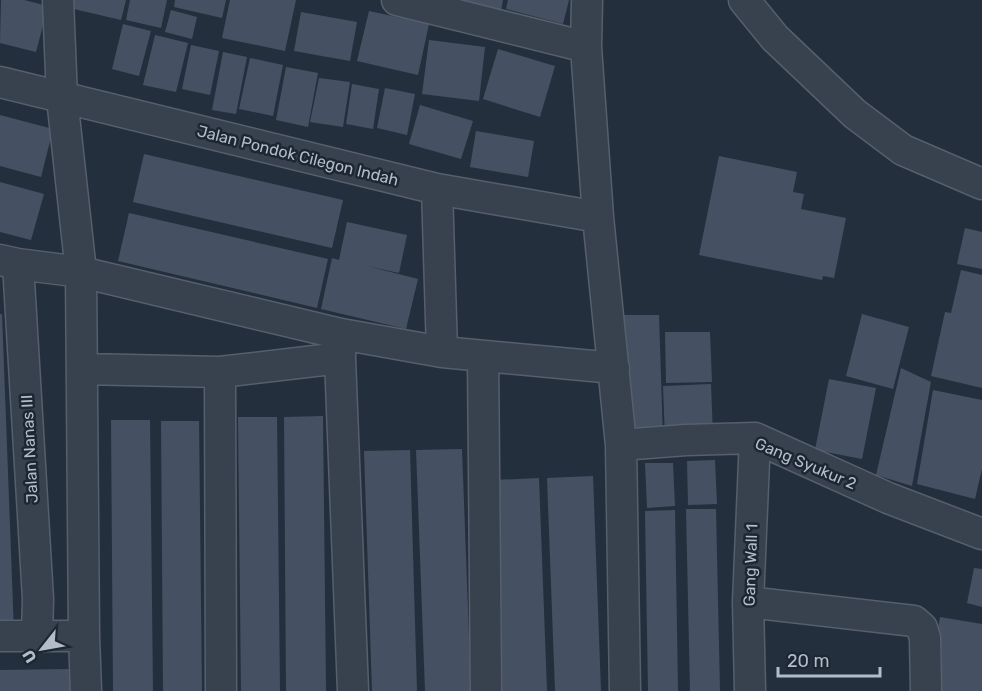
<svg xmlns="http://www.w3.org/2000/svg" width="982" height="691" font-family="Rubik,sans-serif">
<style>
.building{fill:#455162}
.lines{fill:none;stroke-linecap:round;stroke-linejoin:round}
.street-casing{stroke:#565f6c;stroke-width:33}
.street{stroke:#38414e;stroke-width:30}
.labels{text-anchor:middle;stroke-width:5;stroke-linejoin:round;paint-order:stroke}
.street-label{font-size:16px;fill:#b4bcc9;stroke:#1d2633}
</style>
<rect width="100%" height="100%" fill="#242f3e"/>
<!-- building -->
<path class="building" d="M 1,0 L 24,0 L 48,6 L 36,52 L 0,43 Z
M 63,0 L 126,0 L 121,20 L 61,6 Z
M 130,0 L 167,0 L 161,28 L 126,20 Z
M 175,0 L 226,0 L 222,18 L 174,7 Z
M 230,0 L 296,0 L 285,51 L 222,38 Z
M 454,0 L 503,0 L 501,11 Z
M 508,0 L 569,0 L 563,24 L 506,9 Z
M 171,10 L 197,17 L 192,39 L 165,32 Z
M 369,11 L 429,24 L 418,75 L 357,61 Z
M 301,12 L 357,22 L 350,61 L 294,51 Z
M 123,24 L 151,31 L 139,76 L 112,69 Z
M 155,35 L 188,43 L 176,92 L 143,85 Z
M 429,40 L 485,47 L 479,101 L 422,94 Z
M 191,45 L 219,51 L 210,95 L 182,89 Z
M 498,49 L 555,66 L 540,117 L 483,99 Z
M 223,52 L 247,57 L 236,114 L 212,110 Z
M 250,58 L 283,65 L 273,116 L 239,109 Z
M 286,67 L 318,73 L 308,127 L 276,120 Z
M 319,78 L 350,82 L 343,127 L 310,122 Z
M 352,84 L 379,89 L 373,129 L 346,124 Z
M 385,88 L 415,94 L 407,135 L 377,128 Z
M 420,105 L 473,121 L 461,159 L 409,144 Z
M 0,115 L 53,129 L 41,177 L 0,166 Z
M 476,131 L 534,141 L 528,177 L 470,167 Z
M 144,154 L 343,200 L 332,248 L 133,202 Z
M 719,156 L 797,172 L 793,192 L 804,194 L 801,209 L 846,218 L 834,278 L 823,276 L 822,280 L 699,255 Z
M 0,182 L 44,194 L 31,240 L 0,232 Z
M 129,213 L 328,259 L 317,308 L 118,261 Z
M 347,222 L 407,235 L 399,273 L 367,266 L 418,279 L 406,329 L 321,309 L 332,258 L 339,260 Z
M 965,228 L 982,232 L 982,269 L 957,264 Z
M 961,270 L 982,275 L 982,388 L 931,376 L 945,312 L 951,313 Z
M 0,314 L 2,314 L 14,632 L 0,633 Z
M 862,314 L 909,327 L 893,389 L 846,376 Z
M 624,315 L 659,315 L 663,439 L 627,440 Z
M 665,332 L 710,332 L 712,382 L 666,383 Z
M 901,368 L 931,382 L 912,486 L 876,475 Z
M 829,379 L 876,388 L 862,459 L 815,450 Z
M 711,384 L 713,436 L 665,439 L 663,386 Z
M 933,390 L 982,400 L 982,469 L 975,499 L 917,484 Z
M 323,416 L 326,691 L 286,691 L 284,417 Z
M 238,417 L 277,417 L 280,691 L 241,691 Z
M 111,420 L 150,420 L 153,691 L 113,691 Z
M 161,421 L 199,421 L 202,691 L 163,691 Z
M 462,449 L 471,691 L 425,691 L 416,450 Z
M 410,450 L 417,691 L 372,691 L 364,451 Z
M 715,460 L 717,504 L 688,505 L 687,461 Z
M 645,463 L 673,463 L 675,506 L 647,508 Z
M 593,476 L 601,691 L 555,691 L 547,478 Z
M 539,478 L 547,691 L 501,691 L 494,480 Z
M 686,509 L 716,509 L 720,691 L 690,691 Z
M 675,510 L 678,691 L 648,691 L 645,511 Z
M 974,568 L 982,569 L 982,607 L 967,603 Z
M 940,617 L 982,624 L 982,691 L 927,691 Z
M 70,669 L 70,691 L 0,691 L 0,670 Z"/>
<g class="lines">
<defs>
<path id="street" d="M 58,0 L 62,98 L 81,272 L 84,636 L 86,691
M 397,0 L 586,47
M 587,0 L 586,47 L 598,217 L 621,445 L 625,691
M 744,0 L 775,38 L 855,114 L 903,150 L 982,184
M 0,82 L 437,189 L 598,217
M 437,189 L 442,352
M 0,260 L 18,264 L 81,272 L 341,334 L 442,352 L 614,368
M 18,264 L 38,599 L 37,635
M 341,334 L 340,358 L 353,691
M 483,356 L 486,691
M 83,369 L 220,372 L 340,358
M 220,372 L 221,691
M 621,445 L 686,440 L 755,438 L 888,498 L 982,534
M 748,602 L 914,621 L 922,628 L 925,638 L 926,691
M 0,636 L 84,636
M 750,691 L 748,602 L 755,438"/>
</defs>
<!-- street casing -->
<use href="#street" class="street-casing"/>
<!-- street -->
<use href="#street" class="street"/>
</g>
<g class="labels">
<!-- street labels -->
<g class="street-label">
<text transform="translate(298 155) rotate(14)" y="6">Jalan Pondok Cilegon Indah</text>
<text transform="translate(29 449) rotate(-93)" y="6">Jalan Nanas III</text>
<text transform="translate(806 463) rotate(23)" y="6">Gang Syukur 2</text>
<text transform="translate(750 565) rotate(-88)" y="6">Gang Wall 1</text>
</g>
</g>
<!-- north arrow -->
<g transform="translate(42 649) rotate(239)" stroke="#1d2633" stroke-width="4.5" paint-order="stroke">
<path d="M0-4.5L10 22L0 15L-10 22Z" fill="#b4bcc9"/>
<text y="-9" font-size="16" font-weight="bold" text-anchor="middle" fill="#b4bcc9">U</text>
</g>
<!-- scale -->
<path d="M778 667v9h102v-9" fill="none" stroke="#b4bcc9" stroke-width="3"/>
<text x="787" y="667" font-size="18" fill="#b4bcc9" stroke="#1d2633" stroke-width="4.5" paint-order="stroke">20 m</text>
</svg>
